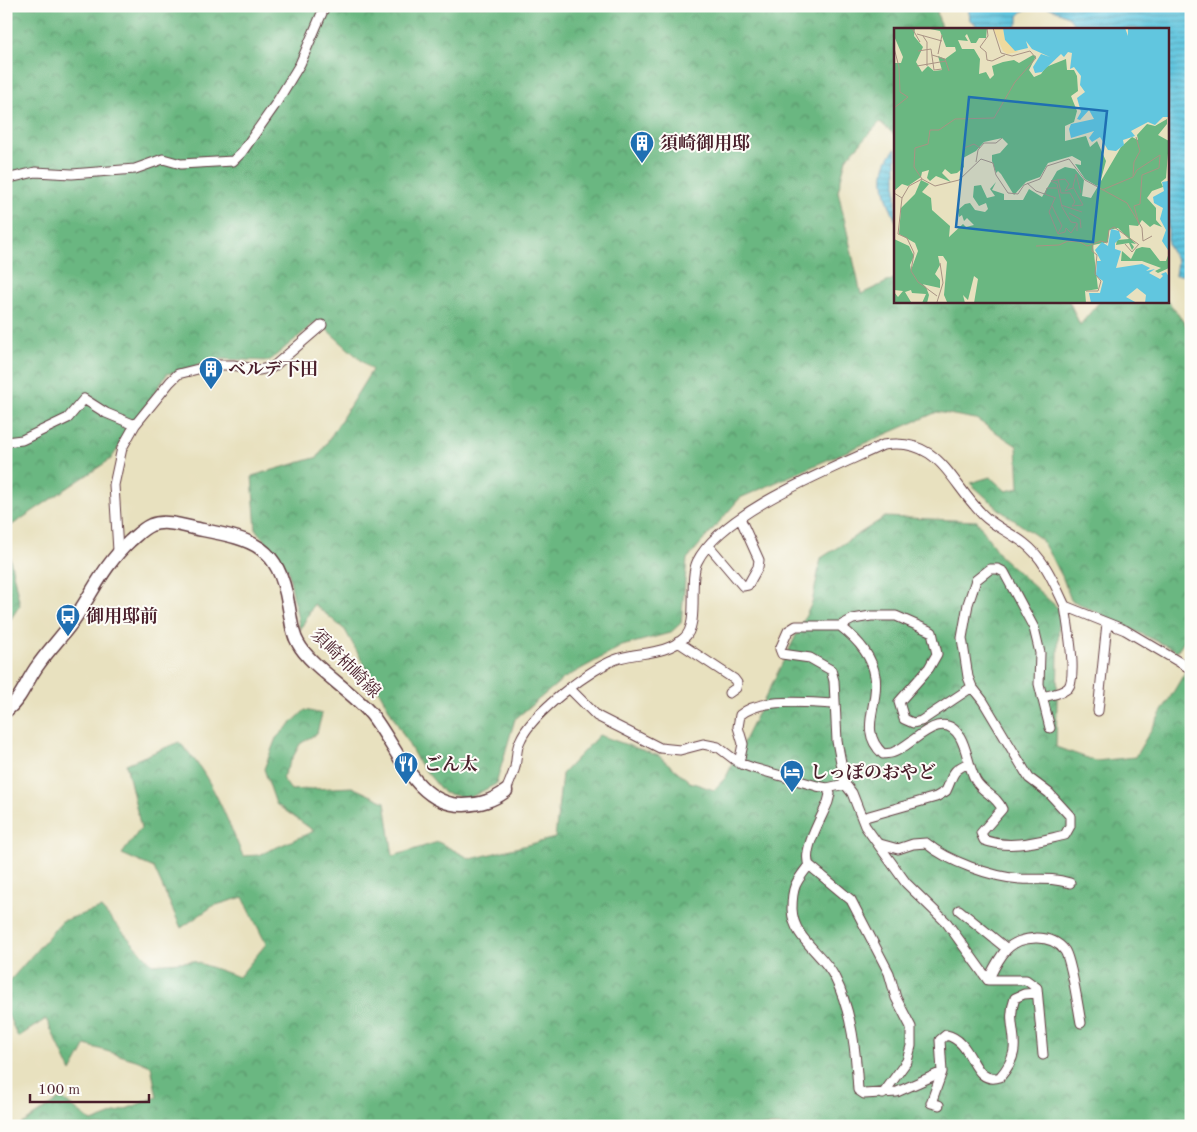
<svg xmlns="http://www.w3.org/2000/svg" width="1197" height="1132" font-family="'Old Standard TT','Noto Serif JP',serif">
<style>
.forest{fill:url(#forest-crowns);stroke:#5a6b56}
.water{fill:url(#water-rules);stroke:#567285}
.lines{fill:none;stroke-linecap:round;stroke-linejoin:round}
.minor-casing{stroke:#623c41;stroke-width:11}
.secondary-casing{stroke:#623c41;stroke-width:15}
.minor{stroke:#fff;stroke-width:9}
.secondary{stroke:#fff;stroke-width:12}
.labels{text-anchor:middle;stroke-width:4;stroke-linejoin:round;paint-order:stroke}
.poi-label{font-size:18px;font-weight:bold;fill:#4a1f2b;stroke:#fdfcf7;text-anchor:start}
.street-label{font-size:18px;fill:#4a1f2b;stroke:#fdfcf7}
.inset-road{fill:none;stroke:#a99384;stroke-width:1}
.view{fill:#1f6fb2;fill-opacity:0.15;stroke:#1f6fb2;stroke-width:2.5}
.inset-edge{fill:none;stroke:#4a1f2b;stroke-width:2.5}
</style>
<defs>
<pattern id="forest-crowns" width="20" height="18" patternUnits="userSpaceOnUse" patternTransform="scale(1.25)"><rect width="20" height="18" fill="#6ab781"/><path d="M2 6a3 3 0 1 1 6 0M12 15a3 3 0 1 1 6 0" fill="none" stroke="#59946a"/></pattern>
<pattern id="water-rules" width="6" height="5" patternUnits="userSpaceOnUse" patternTransform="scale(1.25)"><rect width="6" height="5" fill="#61c6df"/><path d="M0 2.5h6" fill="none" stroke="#52a0b5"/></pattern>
</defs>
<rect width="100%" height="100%" fill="#fdfcf7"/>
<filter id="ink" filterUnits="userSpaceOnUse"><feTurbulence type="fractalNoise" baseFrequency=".02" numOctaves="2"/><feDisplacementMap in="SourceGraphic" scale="10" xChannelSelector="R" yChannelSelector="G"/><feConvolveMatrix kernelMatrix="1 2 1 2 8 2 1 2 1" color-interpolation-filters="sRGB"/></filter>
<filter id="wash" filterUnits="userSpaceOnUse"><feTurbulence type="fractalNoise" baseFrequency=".0096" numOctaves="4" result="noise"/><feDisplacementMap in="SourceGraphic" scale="20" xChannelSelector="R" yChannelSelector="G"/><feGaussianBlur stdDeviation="1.12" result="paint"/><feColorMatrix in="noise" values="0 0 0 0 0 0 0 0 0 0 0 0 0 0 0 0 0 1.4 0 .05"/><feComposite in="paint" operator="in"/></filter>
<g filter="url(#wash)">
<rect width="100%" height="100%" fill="#e8e1bf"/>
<!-- forest -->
<path class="forest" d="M 6,6 L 936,6 L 941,29 L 896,29 L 896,136 L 880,122 L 846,159 L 838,191 L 861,294 L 896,278 L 896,301 L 1069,301 L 1080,325 L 1100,301 L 1168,301 L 1191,332 L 1191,631 L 1177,651 L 1071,600 L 1062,576 L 1041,539 L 1001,511 L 970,483 L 990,477 L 1006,491 L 1019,488 L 1017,446 L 976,419 L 937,412 L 740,498 L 687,559 L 681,623 L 670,633 L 622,646 L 563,679 L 515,719 L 496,784 L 469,798 L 444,793 L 419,763 L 345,630 L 314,604 L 300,630 L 288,570 L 256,530 L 252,476 L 318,457 L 372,370 L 317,321 L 269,361 L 219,359 L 167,374 L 111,459 L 6,529 Z
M 885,517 L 977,521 L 1000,556 L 1059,609 L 1056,747 L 1096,761 L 1135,757 L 1191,662 L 1191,1126 L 19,1126 L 61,1098 L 92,1122 L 157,1097 L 151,1066 L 136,1060 L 86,1045 L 71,1072 L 46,1019 L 18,1037 L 6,1011 L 7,984 L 62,921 L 101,908 L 152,964 L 193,961 L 239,977 L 266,944 L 243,897 L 213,906 L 181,928 L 154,868 L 122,854 L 141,828 L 126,764 L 179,742 C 211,774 225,815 243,856 L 259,855 L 314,831 L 276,804 L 264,769 L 276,738 L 305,710 L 322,714 L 317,733 L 300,744 L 282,778 L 291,790 L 352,787 L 385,802 L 393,856 L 438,842 L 471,859 L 555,838 L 562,774 L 599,735 L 659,756 L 690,782 L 714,790 L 726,777 L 812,603 L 821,558 Z
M 6,540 L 20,605 L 6,626 Z"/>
<!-- water -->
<path class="water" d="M 968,6 L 1035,6 L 1023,11 L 1018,16 L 1018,23 L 1014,29 L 977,29 L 975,23 L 970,20 Z
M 1046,6 L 1191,6 L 1191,285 L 1185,275 L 1175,275 L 1177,262 L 1168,245 L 1168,29 L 1077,29 L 1068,16 Z
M 896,148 L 896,221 C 885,197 875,170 896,148 Z"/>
</g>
<g filter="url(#ink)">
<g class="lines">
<defs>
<path id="minor" d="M 6,179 L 35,172 L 72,174 L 135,169 L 163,159 L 181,164 L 233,161 L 242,152 L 275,105 L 300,64 L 325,6
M 6,442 L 22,440 L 68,418 L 84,399 L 106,413 L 135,425
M 709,546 L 743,586 L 748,585 L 758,567 L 759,560 L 740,518
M 118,551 L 114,485 L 122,448 L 135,425 L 170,382 L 178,374 L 214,365 L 233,365 L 259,370 L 273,367 L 322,325
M 840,626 C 857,639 872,655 875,676 C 880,705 857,730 883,754 C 886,753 891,754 894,752 C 913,745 942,706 960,737 C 968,751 968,767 976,781 C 983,793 997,796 1002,809 L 981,833 L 984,840 C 1011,850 1038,841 1065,835 L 1070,826 L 1070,816 L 1049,793 L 1029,778 L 983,701 L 972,687 L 968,677 L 962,638 L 968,604 L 976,580 L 990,569 L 998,569 L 1004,572 L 1034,628 L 1040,653 L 1039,684 L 1050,728
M 678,642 L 734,679 L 737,683 L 736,688 L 729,693
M 972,687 L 921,721 L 913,723 L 904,719 L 899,702 L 929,668 L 937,654 L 932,632 L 896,616 L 871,616 L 853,619 L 840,626 L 796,626 L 788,631 L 780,649 L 782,654 L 810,658 L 831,670 L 834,681 L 837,741 L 845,784 L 852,793 L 865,826 L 906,883 L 947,923 L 988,980
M 570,689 L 597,716 L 660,748 L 680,750 L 703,744 L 718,747 L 739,763 L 753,768 L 817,786 L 827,788 L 845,784
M 1042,697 C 1050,695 1061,694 1068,688 C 1078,677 1067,622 1065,606
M 1098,711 L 1107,623
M 739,763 L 743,744 L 738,727 L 740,715 C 761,697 807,703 834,704
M 827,788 L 830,794 L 828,802 C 822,817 802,850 809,865 L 851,900 L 889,973 L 896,998 L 911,1027 L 911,1046 L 907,1061 L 883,1094
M 506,791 C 509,783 513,775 515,767 C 517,758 516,748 520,741 C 531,714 593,666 620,658 C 641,652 667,654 684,638 C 700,625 688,582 697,562 C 722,511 832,469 883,445 C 939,436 949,481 983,515 C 994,526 1011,533 1024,543 C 1045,559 1054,583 1065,606 L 1125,630 L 1191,669
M 862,818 L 936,797 L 946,791 C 954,775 950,771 969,763
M 880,844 L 898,849 L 913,844 L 926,843 C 947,861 992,877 1020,879 C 1041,880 1049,877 1070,883
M 809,865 C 796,882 792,886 792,909 C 793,940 823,952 835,978 C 852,1012 856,1053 858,1090 L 864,1094 L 897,1092 L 942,1072 L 940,1040 L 946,1035 C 975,1041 971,1086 1000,1077 C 1029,1044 1003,1030 1015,998 L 1024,994 L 1037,993
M 959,910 L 1007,949
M 988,980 C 993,970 998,959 1006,950 C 1020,935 1052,933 1065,951 C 1072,963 1078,1007 1081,1023
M 988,980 L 1026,980 L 1037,988 L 1043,1055
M 939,1105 L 931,1103 L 942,1072"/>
<path id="secondary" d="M 6,711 C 21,699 25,684 36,668 C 47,651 62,637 73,621 C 93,592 104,565 130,541 C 137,535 142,529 151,525 C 166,519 187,527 203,530 C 254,540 278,546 288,603 C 291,616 291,632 298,643 C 310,666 353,692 371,714 C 397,746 415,806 464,805 C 481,804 492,801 506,791"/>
</defs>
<!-- minor casing -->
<use href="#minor" class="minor-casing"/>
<!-- secondary casing -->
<use href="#secondary" class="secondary-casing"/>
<!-- minor -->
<use href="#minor" class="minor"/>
<!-- secondary -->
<use href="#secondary" class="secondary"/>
</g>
</g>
<!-- icons -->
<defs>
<symbol id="building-pin" viewBox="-11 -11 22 30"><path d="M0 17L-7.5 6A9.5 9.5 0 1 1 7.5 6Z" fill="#1f6fb2" stroke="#fdfcf7"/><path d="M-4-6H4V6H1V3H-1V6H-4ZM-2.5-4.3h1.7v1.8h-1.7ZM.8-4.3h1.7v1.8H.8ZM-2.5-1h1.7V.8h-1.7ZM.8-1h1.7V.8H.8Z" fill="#fff"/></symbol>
<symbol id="bus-pin" viewBox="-11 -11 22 30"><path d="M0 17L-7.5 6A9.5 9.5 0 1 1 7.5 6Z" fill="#1f6fb2" stroke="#fdfcf7"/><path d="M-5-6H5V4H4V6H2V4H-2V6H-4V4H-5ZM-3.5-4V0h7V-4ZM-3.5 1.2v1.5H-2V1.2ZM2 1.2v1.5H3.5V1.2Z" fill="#fff"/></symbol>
<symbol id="restaurant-pin" viewBox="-11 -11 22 30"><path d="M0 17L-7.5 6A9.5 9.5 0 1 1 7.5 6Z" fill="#1f6fb2" stroke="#fdfcf7"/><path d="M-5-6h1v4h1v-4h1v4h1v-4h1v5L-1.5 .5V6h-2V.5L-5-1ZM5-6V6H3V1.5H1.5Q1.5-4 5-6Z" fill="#fff"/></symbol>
<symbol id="hotel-pin" viewBox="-11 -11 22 30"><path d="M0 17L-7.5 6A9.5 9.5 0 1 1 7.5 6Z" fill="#1f6fb2" stroke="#fdfcf7"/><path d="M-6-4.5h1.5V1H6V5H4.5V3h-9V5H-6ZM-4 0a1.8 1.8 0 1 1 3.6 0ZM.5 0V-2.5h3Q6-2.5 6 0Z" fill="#fff"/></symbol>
</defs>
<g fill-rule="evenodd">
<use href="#building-pin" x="628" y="129" width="28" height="38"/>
<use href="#building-pin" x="197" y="355" width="28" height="38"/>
<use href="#bus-pin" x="54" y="602" width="28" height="38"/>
<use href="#restaurant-pin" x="392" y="750" width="28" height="38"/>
<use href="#hotel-pin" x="778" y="758" width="28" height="38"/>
</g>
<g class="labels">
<!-- poi labels -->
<g class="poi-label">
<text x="660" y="149">須崎御用邸</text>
<text x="228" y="375">ベルデ下田</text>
<text x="86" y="622">御用邸前</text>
<text x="424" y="770">ごん太</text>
<text x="810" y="778">しっぽのおやど</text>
</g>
<!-- street labels -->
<g class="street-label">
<text transform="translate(346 663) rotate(45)" y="6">須崎柿崎線</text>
</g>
</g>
<!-- overview -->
<g transform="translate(894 28)">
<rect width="275" height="275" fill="#e8e1bf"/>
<path d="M 1,0 L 21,0 L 20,8 L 29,19 L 22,34 L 28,44 L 34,38 L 40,43 L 48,42 L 44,28 L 51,31 L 62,23 L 61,19 L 52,19 L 46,3 L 31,0 L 93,0 L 92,10 L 85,10 L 82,15 L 77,15 L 73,6 L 71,8 L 74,13 L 64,12 L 68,21 L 80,21 L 86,31 L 85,46 L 92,44 L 96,51 L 100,47 L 98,38 L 109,34 L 120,32 L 125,35 L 139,27 L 142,28 L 135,42 L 140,49 L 147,46 L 152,39 L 172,31 L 173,42 L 180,42 L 183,48 L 184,63 L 177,68 L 183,83 L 180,94 L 171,98 L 171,113 L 192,108 L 196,119 L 203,113 L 212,133 L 206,155 L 203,158 L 191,151 L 181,136 L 187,137 L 187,133 L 178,128 L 154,135 L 146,149 L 132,154 L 120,167 L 107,146 L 104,143 L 102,145 L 98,133 L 98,127 L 106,125 L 114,116 L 108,110 L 90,114 L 82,123 L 69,130 L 70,139 L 63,145 L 57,146 L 51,141 L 48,145 L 57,154 L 42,148 L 36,153 L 33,150 L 35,142 L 28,144 L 27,149 L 14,158 L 8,156 L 0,163 L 0,48 L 1,35 L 7,35 L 9,29 L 0,8 ZM 273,91 L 273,96 L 264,107 L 275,113 L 272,150 L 267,154 L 269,159 L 258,163 L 253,170 L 262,180 L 262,192 L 268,199 L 260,196 L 256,199 L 248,192 L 244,198 L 235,197 L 236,210 L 242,216 L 237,215 L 240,219 L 238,222 L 235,215 L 222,217 L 223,212 L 235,211 L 224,200 L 215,202 L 214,214 L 199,217 L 204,261 L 191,263 L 192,275 L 80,275 L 84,251 L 80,248 L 74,272 L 69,267 L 71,275 L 53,274 L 50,267 L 53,234 L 49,228 L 44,228 L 46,237 L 41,246 L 46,252 L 46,260 L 28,256 L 19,248 L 32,259 L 35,267 L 33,275 L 28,275 L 32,266 L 18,265 L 17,262 L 11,264 L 17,274 L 0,275 L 0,264 L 4,269 L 9,263 L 0,262 L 0,211 L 15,218 L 20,228 L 16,237 L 17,242 L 24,223 L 21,215 L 5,206 L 7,180 L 21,166 L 27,152 L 35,156 L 28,164 L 37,170 L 38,182 L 56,198 L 55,209 L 69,196 L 72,199 L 80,197 L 73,190 L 70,193 L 68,187 L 65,189 L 64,182 L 71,176 L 76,175 L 81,182 L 91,184 L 94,181 L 92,175 L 85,178 L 79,169 L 80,158 L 87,157 L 93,170 L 101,168 L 96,161 L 102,154 L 98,162 L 110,166 L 110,172 L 129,172 L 135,161 L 148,169 L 163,143 L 171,139 L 181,141 L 190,152 L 188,168 L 197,170 L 227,119 L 238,109 L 244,112 L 243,107 L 253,96 L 261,98 ZM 248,219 L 256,220 L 266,233 L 272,233 L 275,225 L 275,240 L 264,245 L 261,243 L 267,240 L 248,233 L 227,233 L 228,223 L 237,231 L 242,221 Z" fill="#6ab781"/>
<path d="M 99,0 L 109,0 L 111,12 L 124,24 L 113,26 L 109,23 Z" fill="#eeda9e"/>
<path d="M 109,0 L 231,0 L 234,8 L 234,0 L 275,0 L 275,89 L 269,89 L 261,97 L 254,94 L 237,103 L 241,108 L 229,112 L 230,117 L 222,123 L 214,122 L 206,109 L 198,114 L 195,110 L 200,103 L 177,110 L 175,101 L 177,96 L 200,91 L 195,82 L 186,92 L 183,91 L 187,84 L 183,70 L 191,64 L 186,57 L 187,48 L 180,39 L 176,41 L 178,25 L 174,24 L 170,29 L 167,26 L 148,44 L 141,45 L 139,39 L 147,26 L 156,29 L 138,21 L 132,13 L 134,20 L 121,23 L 111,12 ZM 274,145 L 275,146 L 274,222 L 268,213 L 272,202 L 266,191 L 269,180 L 260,175 L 259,169 L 270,163 L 268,154 L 274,153 ZM 217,201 L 225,203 L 227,210 L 221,215 L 221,221 L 227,223 L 222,240 L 248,236 L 256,240 L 252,243 L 261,241 L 255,245 L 266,251 L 269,248 L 267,246 L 272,244 L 275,249 L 275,275 L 251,275 L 252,267 L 243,260 L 232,269 L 243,275 L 197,275 L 195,265 L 206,265 L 209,253 L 202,248 L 203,233 L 207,233 L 201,222 L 208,214 L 214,218 Z" fill="#61c6df"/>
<path class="inset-road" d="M 18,0 L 26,14M 93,0 L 94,8 L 86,19 L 92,24 L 93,32 L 98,33 L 111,27M 23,6 L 48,13M 29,8 L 33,14 L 33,38M 0,20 L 5,39 L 6,64 L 14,69 L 0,80M 24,23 L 37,21 L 40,42 L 48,41M 44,26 L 48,7M 38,27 L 51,31 L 55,43M 23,38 L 52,33M 70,120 L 80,116 L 86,120M 82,134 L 84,122 L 90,115 L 102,115 L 108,110M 239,148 L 240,134 L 246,123 L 242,109M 28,151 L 20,139 L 21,120 L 34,116 L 36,102 L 45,102 L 61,91 L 100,90 L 121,54 L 142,30 L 136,23 L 118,28 L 107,25 L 99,0M 164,151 L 167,165 L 176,165 L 181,174 L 178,178 L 189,177 L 179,159 L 182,146 L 187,165M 133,155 L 142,163 L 162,170M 179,160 L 171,163 L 175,156 L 171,151 L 157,153 L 163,156 L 168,179 L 177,194 L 183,195 L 183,203M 208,162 L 239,149 L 243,142 L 266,127 L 265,140 L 248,147 L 246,176 L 240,178 L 245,196M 0,165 L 8,170 L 15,158 L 28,151 L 41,158 L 65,152 L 87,131 L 99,135 L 102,147 L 114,165 L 124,166M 124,166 L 130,157 L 146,151 L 153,138 L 175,131 L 191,152 L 233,175 L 248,200 L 249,213 L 258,208M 151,166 L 153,160 L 163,160M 8,170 L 4,206 L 13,210 L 20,225 L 17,243 L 24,254 L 43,268M 161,170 L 155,184 L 164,206M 167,177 L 188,184M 158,178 L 168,198 L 164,205M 175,185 L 186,191 L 187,200M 164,206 L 171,204 L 172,200 L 177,205 L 183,196M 231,216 L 238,224 L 245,216M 142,218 L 165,217 L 174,213 L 186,214 L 193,218 L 207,213 L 213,215 L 215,202 L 220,199 L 244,216M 192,263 L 204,263 L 207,253 L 201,246 L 203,227 L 198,223 L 199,217M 43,274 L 49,255 L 46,235"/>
<path class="view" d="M 75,69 L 213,83 L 199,214 L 62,199 Z"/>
<rect width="275" height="275" class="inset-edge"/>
</g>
<!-- margin -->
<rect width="1197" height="1132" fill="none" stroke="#fdfcf7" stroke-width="25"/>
<!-- scale -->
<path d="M30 1094v8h119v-8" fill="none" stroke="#4a1f2b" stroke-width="2.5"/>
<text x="38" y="1094" font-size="15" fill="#4a1f2b" stroke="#fdfcf7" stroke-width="4" paint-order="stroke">100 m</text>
</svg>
